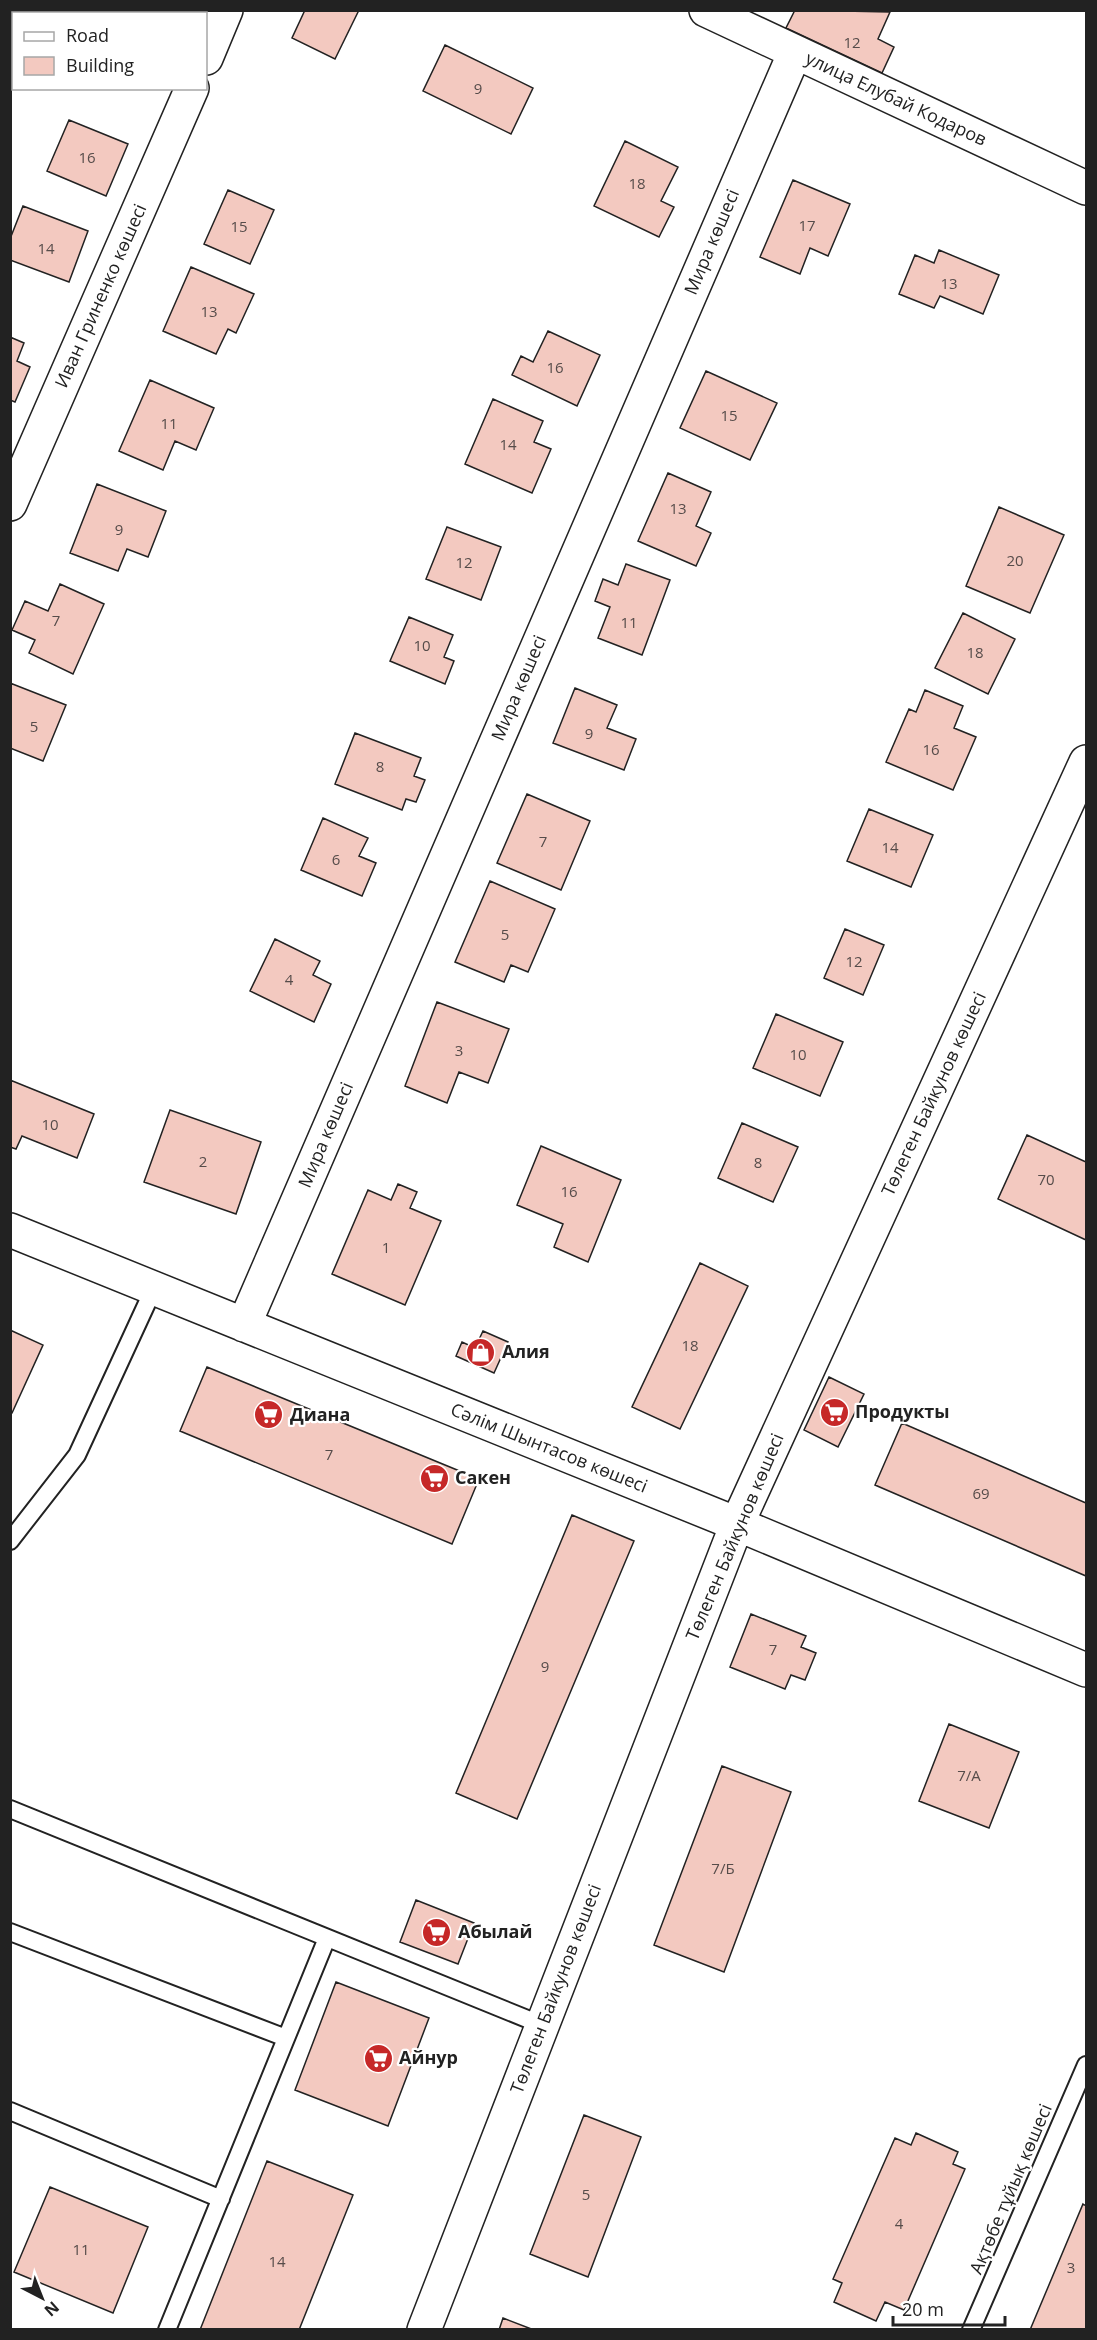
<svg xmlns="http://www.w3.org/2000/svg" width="1097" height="2340" font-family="'Open Sans',sans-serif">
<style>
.building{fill:#f3c9c0;stroke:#222;stroke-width:1.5}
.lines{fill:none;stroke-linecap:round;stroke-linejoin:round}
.service-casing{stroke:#222;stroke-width:20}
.minor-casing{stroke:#222;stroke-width:36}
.service{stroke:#fff;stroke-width:16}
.minor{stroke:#fff;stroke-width:33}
.labels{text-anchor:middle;stroke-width:4.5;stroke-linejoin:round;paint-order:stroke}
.number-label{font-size:15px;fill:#564c4a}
.street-label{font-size:18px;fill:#222;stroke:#fff}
.poi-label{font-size:18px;font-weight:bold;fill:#222;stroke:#fff;text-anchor:start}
</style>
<rect width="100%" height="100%" fill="#fff"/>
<!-- building -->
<path class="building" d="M 305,10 L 359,10 L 335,59 L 292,38 Z
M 795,10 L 890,12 L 878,39 L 894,47 L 882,73 L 786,28 Z
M 445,45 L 533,88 L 511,134 L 423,91 Z
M 69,120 L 128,144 L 106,196 L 47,171 Z
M 625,141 L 678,167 L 661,201 L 674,207 L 659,237 L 594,206 Z
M 793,180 L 850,204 L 828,256 L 810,248 L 800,274 L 760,257 Z
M 228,190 L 274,210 L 250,264 L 204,244 Z
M 23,206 L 88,231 L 69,282 L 10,260 L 10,239 Z
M 939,250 L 999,275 L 983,314 L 940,296 L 934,308 L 899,294 L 915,255 L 934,263 Z
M 191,267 L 254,294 L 236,333 L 228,329 L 216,354 L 163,331 Z
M 548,331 L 600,355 L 577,406 L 512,375 L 521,356 L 533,362 Z
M 10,337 L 24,343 L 17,361 L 30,367 L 15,402 L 10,400 Z
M 706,371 L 777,403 L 750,460 L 680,428 Z
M 150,380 L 214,408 L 196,450 L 175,441 L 163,470 L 119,451 Z
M 493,399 L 543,421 L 534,442 L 551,449 L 532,493 L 465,464 Z
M 668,473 L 711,492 L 696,526 L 711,533 L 696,566 L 638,541 Z
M 97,484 L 166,511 L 148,557 L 127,549 L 118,571 L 70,553 Z
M 999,507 L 1064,535 L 1030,613 L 966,586 Z
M 447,527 L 501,547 L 481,600 L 426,579 Z
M 626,564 L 670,580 L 642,655 L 598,638 L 610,607 L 595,601 L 603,579 L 618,585 Z
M 60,584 L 104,604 L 73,674 L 29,653 L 35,640 L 12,630 L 25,601 L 48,611 Z
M 963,613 L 1015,639 L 988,694 L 935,668 Z
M 409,617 L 453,635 L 444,657 L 454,661 L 445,684 L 390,661 Z
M 10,683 L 66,705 L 43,761 L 10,748 Z
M 575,688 L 617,705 L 607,728 L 636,739 L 624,770 L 553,743 Z
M 925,690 L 963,706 L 954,728 L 976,737 L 953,790 L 886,762 L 909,709 L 916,712 Z
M 355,733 L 421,758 L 414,776 L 425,780 L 416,802 L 406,799 L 402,810 L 335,784 Z
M 527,794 L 590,821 L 561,890 L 497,863 Z
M 869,809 L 933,835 L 911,887 L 847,861 Z
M 323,818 L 368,838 L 359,856 L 376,863 L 362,896 L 301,870 Z
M 490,881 L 555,909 L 528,972 L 511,965 L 504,982 L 455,962 Z
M 845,929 L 884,945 L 863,995 L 824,978 Z
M 275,939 L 320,961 L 313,975 L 331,984 L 314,1022 L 250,991 Z
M 437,1002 L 509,1029 L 488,1083 L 459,1072 L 447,1103 L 405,1086 Z
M 776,1014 L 843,1042 L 820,1096 L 753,1068 Z
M 10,1080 L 94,1114 L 77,1158 L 22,1136 L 16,1149 L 10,1147 Z
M 170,1110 L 261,1142 L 236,1214 L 144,1182 Z
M 742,1123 L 798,1147 L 773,1202 L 718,1178 Z
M 1027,1135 L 1086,1162 L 1086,1240 L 998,1199 Z
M 541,1146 L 621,1180 L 588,1262 L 554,1247 L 563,1224 L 517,1205 Z
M 398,1184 L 417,1192 L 410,1208 L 441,1221 L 405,1305 L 332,1274 L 368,1190 L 391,1200 Z
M 700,1263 L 748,1286 L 680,1429 L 632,1407 Z
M 10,1330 L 43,1345 L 12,1413 L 10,1413 Z
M 483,1331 L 508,1342 L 494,1373 L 456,1356 L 462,1342 L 475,1348 Z
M 207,1367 L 479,1479 L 452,1544 L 180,1431 Z
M 829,1377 L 864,1394 L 838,1447 L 804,1430 Z
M 902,1423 L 1086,1503 L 1086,1576 L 875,1485 Z
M 572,1515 L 634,1541 L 517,1819 L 456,1793 Z
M 751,1614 L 806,1636 L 801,1647 L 816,1653 L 805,1680 L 791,1675 L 785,1689 L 730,1667 Z
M 949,1724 L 1019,1752 L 989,1828 L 919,1801 Z
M 722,1766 L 791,1792 L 724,1972 L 654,1945 Z
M 416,1900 L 474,1923 L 458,1964 L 400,1942 Z
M 336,1982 L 429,2018 L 388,2126 L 295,2090 Z
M 584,2115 L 641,2137 L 588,2277 L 530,2254 Z
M 916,2133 L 958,2152 L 953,2164 L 965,2169 L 904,2310 L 885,2302 L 876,2321 L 834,2302 L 842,2283 L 833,2279 L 895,2138 L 911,2145 Z
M 267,2161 L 353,2195 L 299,2330 L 200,2330 Z
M 50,2187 L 148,2227 L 113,2313 L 14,2272 Z
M 1083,2204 L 1086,2206 L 1086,2330 L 1030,2330 Z
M 503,2318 L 534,2330 L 499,2330 Z"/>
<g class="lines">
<defs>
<path id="service" d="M 10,1541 L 77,1455 L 154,1288
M 10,1809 L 542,2025
M 10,1932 L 286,2038
M 10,2111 L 221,2199
M 167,2330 L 327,1938
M 971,2330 L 1086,2065"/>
<path id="minor" d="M 706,10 L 1086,188
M 206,58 L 226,10
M 10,504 L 192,88
M 10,1230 L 737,1524 L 1086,1670
M 244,1325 L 795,52
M 424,2330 L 737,1524 L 1086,762"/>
</defs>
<!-- service casing -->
<use href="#service" class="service-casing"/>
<!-- minor casing -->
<use href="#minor" class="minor-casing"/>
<!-- service -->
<use href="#service" class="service"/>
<!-- minor -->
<use href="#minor" class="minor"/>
</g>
<!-- icons -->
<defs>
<symbol id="shop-disc" viewBox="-11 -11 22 22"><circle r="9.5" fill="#c62828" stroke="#fff"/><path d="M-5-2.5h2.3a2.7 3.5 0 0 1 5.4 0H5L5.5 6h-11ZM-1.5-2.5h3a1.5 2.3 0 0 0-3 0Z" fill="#fff"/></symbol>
<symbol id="supermarket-disc" viewBox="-11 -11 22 22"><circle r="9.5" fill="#c62828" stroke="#fff"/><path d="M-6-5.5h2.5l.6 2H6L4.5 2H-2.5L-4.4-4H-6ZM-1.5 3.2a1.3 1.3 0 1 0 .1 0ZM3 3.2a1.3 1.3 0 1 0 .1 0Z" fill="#fff"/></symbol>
</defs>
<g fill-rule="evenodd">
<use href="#shop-disc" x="464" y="1336" width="33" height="33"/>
<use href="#supermarket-disc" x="818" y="1396" width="33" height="33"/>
<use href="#supermarket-disc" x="252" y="1398" width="33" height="33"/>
<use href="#supermarket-disc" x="418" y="1462" width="33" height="33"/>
<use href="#supermarket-disc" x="420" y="1916" width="33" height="33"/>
<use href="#supermarket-disc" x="362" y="2042" width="33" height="33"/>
</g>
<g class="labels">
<!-- number labels -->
<g class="number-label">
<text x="852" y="48">12</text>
<text x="478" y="94">9</text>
<text x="87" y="163">16</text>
<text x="637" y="189">18</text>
<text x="807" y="231">17</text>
<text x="239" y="232">15</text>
<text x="46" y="254">14</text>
<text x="949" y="289">13</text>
<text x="209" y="317">13</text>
<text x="555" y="373">16</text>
<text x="729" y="421">15</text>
<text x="169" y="429">11</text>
<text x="508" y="450">14</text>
<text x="678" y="514">13</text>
<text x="119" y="535">9</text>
<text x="1015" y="566">20</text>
<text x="464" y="568">12</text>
<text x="56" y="626">7</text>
<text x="629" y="628">11</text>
<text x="422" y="651">10</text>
<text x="975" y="658">18</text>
<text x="34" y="732">5</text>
<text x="589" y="739">9</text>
<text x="931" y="755">16</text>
<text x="380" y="772">8</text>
<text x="543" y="847">7</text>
<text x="890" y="853">14</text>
<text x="336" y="865">6</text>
<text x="505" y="940">5</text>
<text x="854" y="967">12</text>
<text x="289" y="985">4</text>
<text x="459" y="1056">3</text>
<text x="798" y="1060">10</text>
<text x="50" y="1130">10</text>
<text x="203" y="1167">2</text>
<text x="758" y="1168">8</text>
<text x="1046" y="1185">70</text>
<text x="569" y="1197">16</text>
<text x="386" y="1253">1</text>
<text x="690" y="1351">18</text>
<text x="329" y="1460">7</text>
<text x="981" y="1499">69</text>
<text x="773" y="1655">7</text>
<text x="545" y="1672">9</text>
<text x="969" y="1781">7/А</text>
<text x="723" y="1874">7/Б</text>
<text x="586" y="2200">5</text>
<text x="899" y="2229">4</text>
<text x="81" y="2255">11</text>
<text x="277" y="2267">14</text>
<text x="1071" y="2273">3</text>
</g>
<!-- street labels -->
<g class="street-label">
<text transform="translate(896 99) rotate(25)" y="6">улица Елубай Кодаров</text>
<text transform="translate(712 242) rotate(-67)" y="6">Мира көшесі</text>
<text transform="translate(101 296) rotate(-66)" y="6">Иван Гриненко көшесі</text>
<text transform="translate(519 688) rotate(-67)" y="6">Мира көшесі</text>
<text transform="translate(934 1094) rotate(-65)" y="6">Төлеген Байкунов көшесі</text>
<text transform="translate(326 1135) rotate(-67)" y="6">Мира көшесі</text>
<text transform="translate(549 1448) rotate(22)" y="6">Сәлім Шынтасов көшесі</text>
<text transform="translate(735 1537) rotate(-67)" y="6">Төлеген Байкунов көшесі</text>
<text transform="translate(556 1989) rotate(-69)" y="6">Төлеген Байкунов көшесі</text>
<text transform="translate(1011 2189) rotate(-67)" y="6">Ақтөбе тұйық көшесі</text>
</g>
<!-- poi labels -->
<g class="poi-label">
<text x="502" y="1358">Алия</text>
<text x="855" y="1418">Продукты</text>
<text x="290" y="1421">Диана</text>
<text x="455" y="1484">Сакен</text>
<text x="458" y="1938">Абылай</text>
<text x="399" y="2064">Айнур</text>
</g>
</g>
<!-- border -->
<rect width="1097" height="2340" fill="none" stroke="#222222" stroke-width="24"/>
<!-- legend -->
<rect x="12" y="12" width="195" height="78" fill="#ffffff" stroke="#a7a7a7" stroke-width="1.5"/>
<rect x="24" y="32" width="30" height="9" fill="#ffffff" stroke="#a7a7a7" stroke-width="1.5"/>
<text x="66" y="42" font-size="18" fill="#222222">Road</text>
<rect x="24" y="57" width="30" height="18" fill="#f3c9c0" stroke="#a7a7a7" stroke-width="1.5"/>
<text x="66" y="72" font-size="18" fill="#222222">Building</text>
<!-- north arrow -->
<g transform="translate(42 2298) rotate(138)" stroke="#ffffff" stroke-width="4.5" paint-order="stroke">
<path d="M0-4.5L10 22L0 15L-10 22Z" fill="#222222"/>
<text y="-9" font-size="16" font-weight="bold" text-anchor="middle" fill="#222222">N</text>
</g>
<!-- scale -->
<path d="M893 2316v9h112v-9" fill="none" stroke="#222222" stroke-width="3"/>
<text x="902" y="2316" font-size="18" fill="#222222" stroke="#ffffff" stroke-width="4.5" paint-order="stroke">20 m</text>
</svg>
